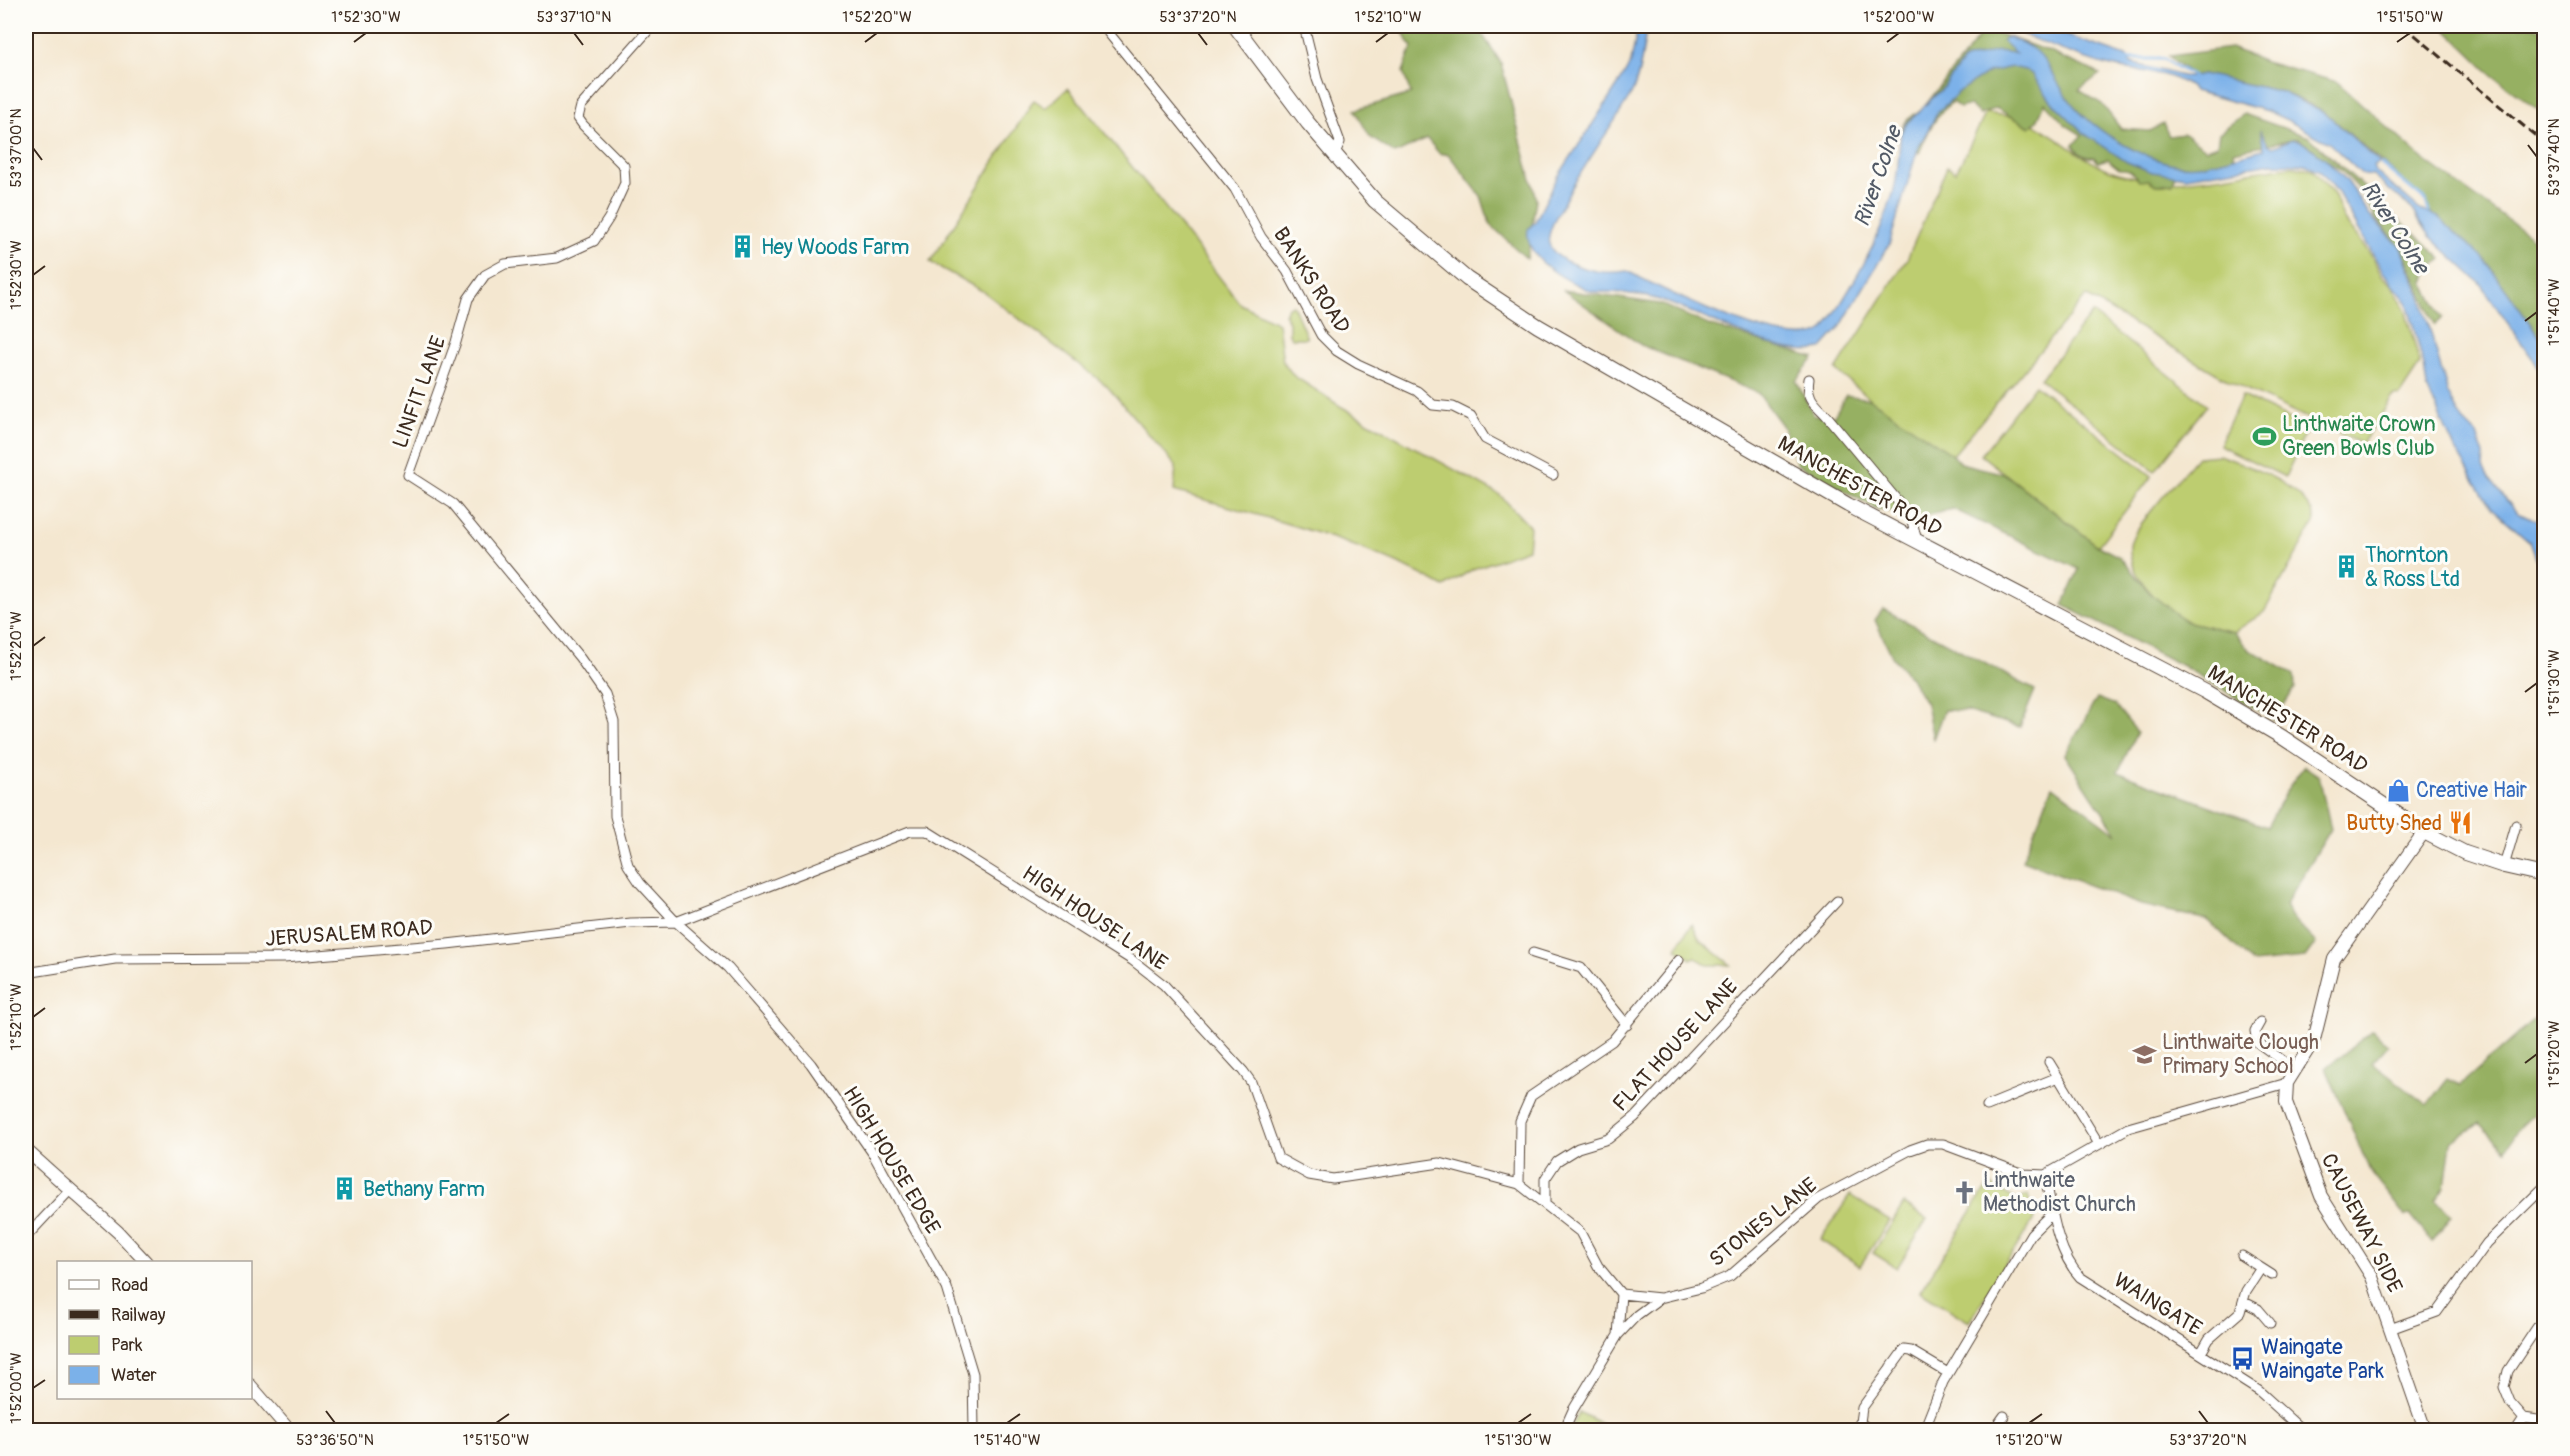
<svg xmlns="http://www.w3.org/2000/svg" width="2570" height="1456" font-family="Pangolin,sans-serif">
<style>
.green{fill:#bdcd70;stroke:#7c7c47;stroke-width:1.5}
.forest{fill:#96b062;stroke:#686d40;stroke-width:1.5}
.water{fill:#7bb1e9;stroke:#5b6e84;stroke-width:1.5}
.lines{fill:none;stroke-linecap:round;stroke-linejoin:round}
.stream{stroke:#7bb1e9;stroke-width:3}
.street-casing{stroke:#574639;stroke-width:11}
.secondary-casing{stroke:#574639;stroke-width:14}
.primary-casing{stroke:#574639;stroke-width:16}
.street{stroke:#fff;stroke-width:9}
.secondary{stroke:#fff;stroke-width:12}
.primary{stroke:#fff;stroke-width:14}
.rail{stroke:#3b2a1e;stroke-width:3;stroke-dasharray:9 4.5;stroke-linecap:butt}
.ticks{fill:none;stroke:#3b2a1e;stroke-width:2}
.labels{text-anchor:middle;stroke-width:6;stroke-linejoin:round;paint-order:stroke}
.culture-label{font-size:21px;fill:#0d838f;stroke:#fdfcf7;text-anchor:start}
.street-label{font-size:21px;fill:#3b2a1e;stroke:#fdfcf7}
.leisure-label{font-size:21px;fill:#27864d;stroke:#fdfcf7;text-anchor:start}
.shop-label{font-size:21px;fill:#366cbe;stroke:#fdfcf7;text-anchor:start}
.food-label{font-size:21px;fill:#c56008;stroke:#fdfcf7;text-anchor:end}
.education-label{font-size:21px;fill:#785e54;stroke:#fdfcf7;text-anchor:start}
.worship-label{font-size:21px;fill:#5b616d;stroke:#fdfcf7;text-anchor:start}
.transit-label{font-size:21px;fill:#164399;stroke:#fdfcf7;text-anchor:start}
.water-label{font-size:22px;font-style:italic;fill:#515965;stroke:#fdfcf7}
.neatline{fill:none;stroke:#3b2a1e;stroke-width:2}
.ticks-label{font-size:15px;text-anchor:middle;fill:#3b2a1e}
</style>
<rect width="100%" height="100%" fill="#fdfcf7"/>
<filter id="ink" filterUnits="userSpaceOnUse"><feTurbulence type="fractalNoise" baseFrequency=".0167" numOctaves="2"/><feDisplacementMap in="SourceGraphic" scale="12" xChannelSelector="R" yChannelSelector="G"/><feConvolveMatrix kernelMatrix="1 2 1 2 8 2 1 2 1" color-interpolation-filters="sRGB"/></filter>
<filter id="wash" filterUnits="userSpaceOnUse"><feTurbulence type="fractalNoise" baseFrequency=".008" numOctaves="4" result="noise"/><feDisplacementMap in="SourceGraphic" scale="24" xChannelSelector="R" yChannelSelector="G"/><feGaussianBlur stdDeviation="1.35" result="paint"/><feColorMatrix in="noise" values="0 0 0 0 0 0 0 0 0 0 0 0 0 0 0 0 0 1.4 0 .05"/><feComposite in="paint" operator="in"/></filter>
<g filter="url(#wash)">
<rect width="100%" height="100%" fill="#f4e7d0"/>
<!-- green -->
<path class="green" d="M 1068,88 L 1173,217 L 1240,304 L 1278,323 L 1283,362 L 1294,376 L 1340,406 L 1500,495 L 1530,527 L 1528,549 L 1473,569 L 1444,587 C 1365,541 1262,517 1174,491 L 1176,466 L 1106,385 L 984,292 L 930,262 L 1034,100 L 1046,108 Z
M 1986,113 C 1999,115 2015,116 2027,121 C 2056,133 2078,158 2109,170 C 2175,194 2227,172 2293,166 L 2312,169 L 2335,196 L 2343,218 L 2371,255 L 2382,276 L 2392,285 L 2405,309 L 2420,364 L 2399,396 L 2394,395 L 2362,444 L 2229,381 L 2086,296 L 1953,455 L 1870,399 L 1836,370 L 1907,259 L 1947,167 L 1956,172 Z
M 1293,305 L 1307,338 L 1292,338 L 1289,334 L 1289,322 L 1285,315 L 1288,307 Z
M 2092,313 L 2207,405 L 2155,471 L 2040,379 Z
M 2035,385 L 2152,476 L 2098,546 L 1981,455 Z
M 2242,396 L 2308,428 L 2285,477 L 2219,445 Z
M 2219,455 C 2250,467 2307,485 2315,521 L 2264,612 L 2234,632 C 2219,629 2198,627 2185,620 C 2161,608 2123,570 2131,541 C 2135,526 2185,472 2197,457 Z
M 1692,924 L 1700,940 L 1731,965 L 1708,965 L 1695,957 L 1691,959 L 1676,948 Z
M 1989,1184 L 2017,1201 L 2028,1195 L 2034,1219 L 1969,1322 L 1920,1291 Z
M 1850,1195 L 1889,1221 L 1860,1266 L 1820,1240 Z
M 1904,1204 L 1927,1219 L 1897,1268 L 1873,1253 Z
M 1579,1412 L 1612,1430 L 1571,1430 Z"/>
<!-- forest -->
<path class="forest" d="M 1399,26 L 1477,26 L 1501,63 L 1536,199 L 1527,259 L 1490,224 L 1481,196 L 1449,155 L 1439,153 L 1427,139 L 1395,154 L 1370,137 L 1355,110 L 1411,94 L 1403,72 L 1412,47 Z
M 2442,26 L 2529,26 L 2544,29 L 2544,114 L 2492,75 Z
M 1985,29 L 2045,50 L 2100,74 L 2079,90 L 2102,104 L 2121,129 L 2150,131 L 2163,124 L 2169,136 L 2184,134 L 2206,149 L 2217,145 L 2219,133 L 2244,114 L 2309,137 L 2442,259 L 2428,271 L 2424,283 L 2443,318 L 2435,325 L 2402,248 L 2376,219 L 2362,192 L 2342,171 L 2298,138 L 2233,151 L 2234,159 L 2176,170 L 2173,184 C 2162,184 2158,189 2149,180 L 2139,181 C 2132,173 2132,168 2119,169 L 2107,159 L 2098,162 L 2094,157 C 2084,158 2079,154 2073,145 L 2082,135 L 2066,125 L 2045,103 L 2037,121 L 2030,127 L 1996,108 L 1980,115 L 1970,105 L 1960,108 L 1952,102 C 1935,116 1927,133 1919,153 L 1899,133 L 1907,120 L 1924,107 Z
M 2231,48 L 2265,62 L 2337,82 L 2424,160 L 2541,244 L 2544,254 L 2544,343 L 2484,259 L 2429,212 L 2426,201 L 2328,115 L 2309,104 L 2282,92 L 2203,74 L 2193,76 L 2169,56 Z
M 1563,290 L 1660,304 L 1708,325 L 1814,358 L 1796,381 L 1814,416 L 1834,416 L 1846,395 L 1870,399 L 1953,455 L 1960,463 L 2005,474 L 2098,546 L 2120,557 L 2150,593 L 2185,621 L 2234,632 L 2246,647 L 2294,675 L 2295,688 L 2274,720 L 2183,666 L 2063,605 L 2079,569 L 1953,509 L 1922,517 L 1875,508 L 1797,464 L 1782,425 L 1758,393 L 1641,345 Z
M 1883,609 L 2035,690 L 2020,727 L 1966,711 L 1944,710 L 1933,739 L 1926,704 L 1910,677 L 1893,658 L 1875,620 Z
M 2097,698 L 2115,705 L 2137,732 L 2118,772 L 2267,827 L 2286,791 L 2304,766 L 2319,776 L 2331,829 L 2285,905 L 2291,917 L 2316,943 L 2305,958 L 2253,963 L 2208,920 L 2141,905 L 2022,860 L 2053,786 L 2117,834 L 2065,755 Z
M 2544,1011 L 2544,1112 C 2523,1117 2514,1132 2506,1150 L 2480,1123 L 2451,1142 L 2445,1187 L 2435,1200 L 2452,1215 L 2432,1242 L 2410,1215 L 2405,1216 L 2370,1171 L 2326,1068 L 2373,1030 L 2388,1045 L 2372,1063 L 2427,1105 L 2447,1079 L 2460,1085 Z"/>
<!-- water -->
<path class="water" d="M 1638,26 L 1647,26 C 1643,47 1641,73 1632,93 C 1619,118 1541,223 1549,244 C 1553,254 1564,261 1573,264 C 1592,272 1607,274 1627,271 C 1660,288 1792,356 1824,330 C 1850,290 1878,244 1892,197 C 1899,177 1898,154 1901,133 L 1906,124 L 1943,88 L 1964,60 L 1997,51 L 2015,53 L 2002,41 L 2006,37 C 2047,48 2046,68 2068,98 C 2091,131 2156,170 2198,165 C 2220,162 2243,154 2264,149 L 2260,130 L 2268,144 L 2273,147 L 2292,139 L 2299,140 L 2325,158 L 2348,182 L 2369,215 L 2400,246 L 2421,297 L 2448,394 L 2463,421 L 2477,435 L 2484,455 L 2483,468 L 2488,477 L 2517,513 L 2544,523 L 2544,549 L 2541,551 L 2544,555 L 2544,572 L 2539,566 L 2530,542 L 2491,507 L 2455,449 L 2427,388 L 2424,366 L 2407,302 L 2383,272 L 2337,191 L 2320,171 L 2305,164 L 2272,163 L 2186,177 L 2152,172 L 2127,162 L 2085,134 L 2051,101 L 2032,74 L 2025,70 L 2012,67 L 1989,72 L 1960,91 L 1938,112 L 1918,148 L 1889,245 L 1839,329 L 1821,349 C 1780,361 1698,310 1656,299 C 1642,295 1626,293 1611,292 C 1604,292 1595,293 1588,290 C 1566,280 1523,259 1528,229 L 1535,222 L 1557,178 L 1618,85 L 1631,62 Z
M 2003,26 L 2039,26 L 2126,56 L 2131,63 L 2187,77 L 2203,74 L 2282,92 L 2328,115 L 2380,163 L 2373,166 L 2375,171 L 2420,210 L 2438,217 L 2484,259 L 2544,343 L 2544,375 L 2479,282 L 2430,236 L 2413,210 L 2373,176 L 2363,175 L 2329,143 L 2287,120 L 2267,111 L 2194,91 C 2173,69 2133,73 2107,65 C 2071,55 2037,41 2003,26 Z"/>
<g class="lines">
<!-- stream -->
<path class="stream" d="M 2128,59 L 2164,59 L 2193,76
M 2381,164 L 2426,201 L 2429,212"/>
</g>
</g>
<g filter="url(#ink)">
<g class="lines">
<defs>
<path id="street" d="M 652,26 L 581,106 L 578,118 L 583,125 L 624,166 L 625,183 L 609,218 L 594,241 L 557,258 L 505,264 L 485,275 L 468,299 L 456,342 L 408,475 L 453,504 L 580,658 L 605,694 L 614,722 L 615,816 L 628,865 L 640,883 L 676,922 L 728,968 L 811,1064 L 872,1152 L 947,1288 L 973,1374 L 974,1430
M 1103,26 L 1235,189 L 1261,237 L 1287,271 L 1321,335 L 1337,351 L 1358,364 L 1417,391 L 1433,405 L 1453,407 L 1471,416 L 1485,439 L 1553,475
M 1304,26 L 1317,79 L 1340,142 L 1334,155
M 1809,379 C 1806,397 1814,403 1826,415 L 1911,517 L 1917,541
M 2504,866 L 2516,825
M 1533,953 L 1581,968 L 1627,1025
M 26,973 L 115,959 L 284,958 L 447,944 L 631,923 L 676,922 L 910,831 L 927,831 L 1132,960 L 1164,985 L 1243,1071 L 1251,1082 L 1278,1158 L 1309,1175 L 1333,1179 L 1440,1163 L 1519,1184 L 1580,1232 L 1598,1266 L 1621,1294
M 2260,1022 L 2255,1031 L 2257,1042 L 2293,1068
M 2049,1062 L 2099,1144
M 1987,1106 L 2058,1077
M 2045,1175 C 2052,1209 2056,1251 2080,1277 L 2259,1391 L 2302,1430
M 2045,1175 L 2128,1128 L 2287,1083
M 1519,1184 L 1520,1121 L 1531,1096 L 1612,1041 L 1679,960
M 1545,1202 L 1545,1179 L 1557,1161 L 1578,1148 L 1608,1139 L 1635,1117 L 1837,901
M 26,1237 L 71,1189
M 2261,1268 L 2272,1275
M 2244,1302 L 2258,1309 L 2270,1323
M 2544,1317 L 2508,1371 L 2504,1387 L 2510,1402 L 2524,1418 L 2544,1421
M 2390,1329 L 2437,1312 L 2487,1243 L 2544,1187
M 1618,1335 L 1621,1294 L 1660,1298
M 2201,1353 L 2209,1339 L 2240,1312 L 2246,1291 L 2261,1268 L 2242,1256
M 1564,1430 L 1573,1410 L 1618,1335 L 1637,1315 L 1660,1298 L 1701,1288 L 1730,1276 L 1818,1199 L 1910,1150 L 1927,1144 L 1943,1144 L 2023,1174 L 2045,1175
M 1869,1430 L 1860,1422 L 1862,1408 L 1904,1350 L 1911,1351 L 1948,1373
M 1924,1430 L 1943,1382 L 2031,1234 L 2052,1213
M 1994,1430 L 2004,1416
M 2516,1430 L 2524,1418"/>
<path id="secondary" d="M 2424,832 L 2334,959 L 2314,1040 L 2287,1083 L 2286,1102 L 2321,1196 L 2372,1277 L 2425,1430
M 26,1150 L 118,1232 L 146,1262
M 250,1385 L 289,1430"/>
<path id="primary" d="M 1235,26 L 1308,123 L 1375,201 L 1467,279 L 1538,326 L 1848,505 L 2206,692 L 2282,737 L 2424,832 L 2465,853 L 2504,866 L 2544,875"/>
</defs>
<!-- street casing -->
<use href="#street" class="street-casing"/>
<!-- secondary casing -->
<use href="#secondary" class="secondary-casing"/>
<!-- primary casing -->
<use href="#primary" class="primary-casing"/>
<!-- street -->
<use href="#street" class="street"/>
<!-- secondary -->
<use href="#secondary" class="secondary"/>
<!-- primary -->
<use href="#primary" class="primary"/>
<!-- rail -->
<path class="rail" d="M 2404,26 L 2544,143"/>
</g>
</g>
<!-- ticks -->
<path class="ticks" d="M 574,33 L 583,45M 1198,33 L 1207,45M 354,42 L 366,33M 865,42 L 877,33M 1376,42 L 1388,33M 1887,42 L 1899,33M 2397,42 L 2410,33M 2528,145 L 2537,157M 33,148 L 42,160M 33,275 L 45,266M 2525,321 L 2537,312M 33,646 L 45,637M 2525,692 L 2537,683M 33,1017 L 45,1008M 2525,1063 L 2537,1054M 33,1388 L 45,1380M 326,1411 L 335,1423M 2199,1411 L 2208,1423M 496,1423 L 509,1414M 1007,1423 L 1020,1414M 1518,1423 L 1531,1414M 2029,1423 L 2042,1414"/>
<!-- icons -->
<defs>
<symbol id="building-bare" viewBox="-9 -9 18 18"><path d="M-4-6H4V6H1V3H-1V6H-4ZM-2.5-4.3h1.7v1.8h-1.7ZM.8-4.3h1.7v1.8H.8ZM-2.5-1h1.7V.8h-1.7ZM.8-1h1.7V.8H.8Z" fill="#0f9aa8" stroke="#fdfcf7" stroke-width="2.5" paint-order="stroke"/></symbol>
<symbol id="stadium-bare" viewBox="-9 -9 18 18"><path d="M0-5a6.5 5 0 1 0 0 10a6.5 5 0 1 0 0-10ZM-3.5-1.8h7v3.6h-7Z" fill="#2e9e5b" stroke="#fdfcf7" stroke-width="2.5" paint-order="stroke"/></symbol>
<symbol id="shop-bare" viewBox="-9 -9 18 18"><path d="M-5-2.5h2.3a2.7 3.5 0 0 1 5.4 0H5L5.5 6h-11ZM-1.5-2.5h3a1.5 2.3 0 0 0-3 0Z" fill="#3f7fe0" stroke="#fdfcf7" stroke-width="2.5" paint-order="stroke"/></symbol>
<symbol id="restaurant-bare" viewBox="-9 -9 18 18"><path d="M-5-6h1v4h1v-4h1v4h1v-4h1v5L-1.5 .5V6h-2V.5L-5-1ZM5-6V6H3V1.5H1.5Q1.5-4 5-6Z" fill="#e8710a" stroke="#fdfcf7" stroke-width="2.5" paint-order="stroke"/></symbol>
<symbol id="school-bare" viewBox="-9 -9 18 18"><path d="M0-5L7-2L0 1L-7-2ZM-4 1L0 2.5L4 1V4Q0 6-4 4Z" fill="#8d6e63" stroke="#fdfcf7" stroke-width="2.5" paint-order="stroke"/></symbol>
<symbol id="church-bare" viewBox="-9 -9 18 18"><path d="M-1.2-6h2.4v3.5h3.3v2.4h-3.3V6h-2.4V-.1h-3.3v-2.4h3.3Z" fill="#6b7280" stroke="#fdfcf7" stroke-width="2.5" paint-order="stroke"/></symbol>
<symbol id="bus-bare" viewBox="-9 -9 18 18"><path d="M-5-6H5V4H4V6H2V4H-2V6H-4V4H-5ZM-3.5-4V0h7V-4ZM-3.5 1.2v1.5H-2V1.2ZM2 1.2v1.5H3.5V1.2Z" fill="#1a4fb4" stroke="#fdfcf7" stroke-width="2.5" paint-order="stroke"/></symbol>
</defs>
<g fill-rule="evenodd">
<use href="#building-bare" x="726" y="230" width="33" height="33"/>
<use href="#stadium-bare" x="2248" y="420" width="33" height="33"/>
<use href="#building-bare" x="2330" y="550" width="33" height="33"/>
<use href="#shop-bare" x="2382" y="774" width="33" height="33"/>
<use href="#restaurant-bare" x="2444" y="806" width="33" height="33"/>
<use href="#school-bare" x="2128" y="1038" width="33" height="33"/>
<use href="#building-bare" x="328" y="1172" width="33" height="33"/>
<use href="#church-bare" x="1948" y="1176" width="33" height="33"/>
<use href="#bus-bare" x="2226" y="1342" width="33" height="33"/>
</g>
<g class="labels">
<!-- culture labels -->
<g class="culture-label">
<text x="761" y="254">Hey Woods Farm</text>
<text x="2365" y="562">Thornton<tspan x="2365" dy="24">&amp; Ross Ltd</tspan></text>
<text x="363" y="1196">Bethany Farm</text>
</g>
<!-- street labels -->
<g class="street-label">
<text transform="translate(1312 280) rotate(57)" y="7">BANKS ROAD</text>
<text transform="translate(419 392) rotate(-70)" y="7">LINFIT LANE</text>
<text transform="translate(1860 486) rotate(29)" y="7">MANCHESTER ROAD</text>
<text transform="translate(2288 719) rotate(32)" y="7">MANCHESTER ROAD</text>
<text transform="translate(1095 918) rotate(34)" y="7">HIGH HOUSE LANE</text>
<text transform="translate(349 933) rotate(-4)" y="7">JERUSALEM ROAD</text>
<text transform="translate(1675 1045) rotate(-47)" y="7">FLAT HOUSE LANE</text>
<text transform="translate(892 1160) rotate(59)" y="7">HIGH HOUSE EDGE</text>
<text transform="translate(1763 1222) rotate(-38)" y="7">STONES LANE</text>
<text transform="translate(2362 1223) rotate(63)" y="7">CAUSEWAY SIDE</text>
<text transform="translate(2158 1304) rotate(32)" y="7">WAINGATE</text>
</g>
<!-- leisure labels -->
<g class="leisure-label">
<text x="2282" y="431">Linthwaite Crown<tspan x="2282" dy="24">Green Bowls Club</tspan></text>
</g>
<!-- shop labels -->
<g class="shop-label">
<text x="2416" y="797">Creative Hair</text>
</g>
<!-- food labels -->
<g class="food-label">
<text x="2442" y="830">Butty Shed</text>
</g>
<!-- education labels -->
<g class="education-label">
<text x="2162" y="1049">Linthwaite Clough<tspan x="2162" dy="24">Primary School</tspan></text>
</g>
<!-- worship labels -->
<g class="worship-label">
<text x="1983" y="1187">Linthwaite<tspan x="1983" dy="24">Methodist Church</tspan></text>
</g>
<!-- transit labels -->
<g class="transit-label">
<text x="2261" y="1354">Waingate<tspan x="2261" dy="24">Waingate Park</tspan></text>
</g>
<!-- water labels -->
<g class="water-label">
<text transform="translate(1877 176) rotate(-71)" y="8">River Colne</text>
<text transform="translate(2396 227) rotate(57)" y="8">River Colne</text>
</g>
</g>
<!-- margin -->
<rect width="2570" height="1456" fill="none" stroke="#fdfcf7" stroke-width="66"/>
<!-- legend -->
<rect x="57" y="1261" width="195" height="138" fill="#fdfcf7" stroke="#afa8a0" stroke-width="1.5"/>
<rect x="69" y="1280" width="30" height="9" fill="#ffffff" stroke="#afa8a0" stroke-width="1.5"/>
<text x="111" y="1291" font-size="18" fill="#3b2a1e">Road</text>
<rect x="69" y="1310" width="30" height="9" fill="#3b2a1e" stroke="#afa8a0" stroke-width="1.5"/>
<text x="111" y="1321" font-size="18" fill="#3b2a1e">Railway</text>
<rect x="69" y="1336" width="30" height="18" fill="#bdcd70" stroke="#afa8a0" stroke-width="1.5"/>
<text x="111" y="1351" font-size="18" fill="#3b2a1e">Park</text>
<rect x="69" y="1366" width="30" height="18" fill="#7bb1e9" stroke="#afa8a0" stroke-width="1.5"/>
<text x="111" y="1381" font-size="18" fill="#3b2a1e">Water</text>
<rect x="33" y="33" width="2504" height="1390" class="neatline"/>
<g class="ticks-label">
<text x="366" y="22">1°52'30"W</text>
<text x="574" y="22">53°37'10"N</text>
<text x="877" y="22">1°52'20"W</text>
<text x="1198" y="22">53°37'20"N</text>
<text x="1388" y="22">1°52'10"W</text>
<text x="1899" y="22">1°52'00"W</text>
<text x="2410" y="22">1°51'50"W</text>
<text transform="translate(16 148) rotate(-90)" y="5">53°37'00"N</text>
<text transform="translate(2554 157) rotate(-90)" y="5">53°37'40"N</text>
<text transform="translate(16 275) rotate(-90)" y="5">1°52'30"W</text>
<text transform="translate(2554 312) rotate(-90)" y="5">1°51'40"W</text>
<text transform="translate(16 646) rotate(-90)" y="5">1°52'20"W</text>
<text transform="translate(2554 683) rotate(-90)" y="5">1°51'30"W</text>
<text transform="translate(16 1017) rotate(-90)" y="5">1°52'10"W</text>
<text transform="translate(2554 1054) rotate(-90)" y="5">1°51'20"W</text>
<text transform="translate(16 1388) rotate(-90)" y="5">1°52'00"W</text>
<text x="335" y="1445">53°36'50"N</text>
<text x="496" y="1445">1°51'50"W</text>
<text x="1007" y="1445">1°51'40"W</text>
<text x="1518" y="1445">1°51'30"W</text>
<text x="2029" y="1445">1°51'20"W</text>
<text x="2208" y="1445">53°37'20"N</text>
</g>
</svg>
